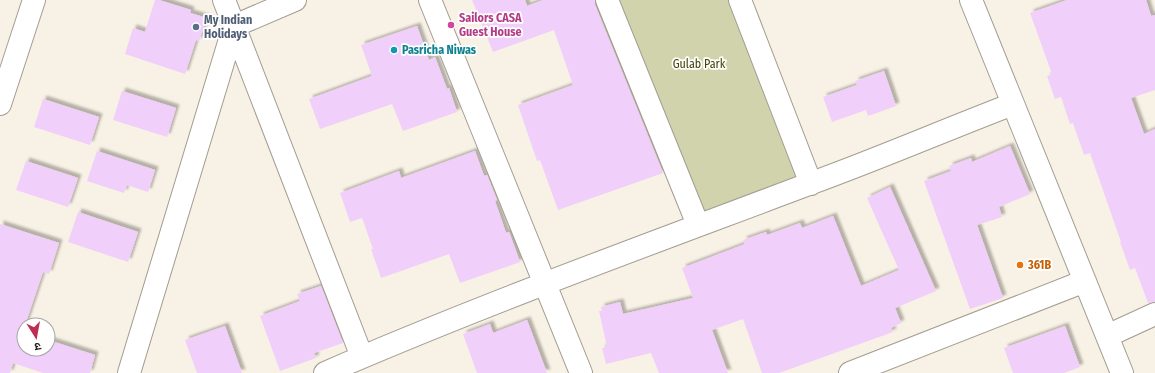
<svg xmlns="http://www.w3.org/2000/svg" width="1155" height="373" font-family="'Fira Sans Condensed','Noto Sans Devanagari',sans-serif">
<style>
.green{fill:#d0d3ac}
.building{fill:#f1cffb;filter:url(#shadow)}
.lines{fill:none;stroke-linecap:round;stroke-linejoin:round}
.street-casing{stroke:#a39c91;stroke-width:24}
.street{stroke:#fff;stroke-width:22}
.hotel-dot{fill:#d1479c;stroke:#fff;stroke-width:1.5}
.service-dot{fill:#5c6f8a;stroke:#fff;stroke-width:1.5}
.culture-dot{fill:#0f9aa8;stroke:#fff;stroke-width:1.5}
.food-dot{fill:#e8710a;stroke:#fff;stroke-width:1.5}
.labels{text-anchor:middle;stroke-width:3.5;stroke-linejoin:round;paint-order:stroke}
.hotel-label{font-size:12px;font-weight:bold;fill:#b23c85;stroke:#fff;text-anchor:start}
.service-label{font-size:12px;font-weight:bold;fill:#4e5e75;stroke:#fff;text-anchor:start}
.culture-label{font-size:12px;font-weight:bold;fill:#0d838f;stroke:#fff;text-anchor:start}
.park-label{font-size:12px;fill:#414202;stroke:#fff}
.food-label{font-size:12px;font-weight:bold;fill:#c56008;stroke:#fff;text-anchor:start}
</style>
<defs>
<filter id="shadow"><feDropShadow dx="3.5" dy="-3.5" stdDeviation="1" flood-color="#0004"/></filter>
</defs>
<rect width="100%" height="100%" fill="#f8f1e5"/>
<!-- green -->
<path class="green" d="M 607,0 L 740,0 L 811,184 L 698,225 Z"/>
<!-- building -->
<path class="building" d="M 155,0 L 159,0 L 191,10 L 190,13 L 207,18 L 199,41 L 196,40 L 185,74 L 125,54 L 133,28 L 145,32 Z
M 472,0 L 525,0 L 527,6 L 543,0 L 595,0 L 595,5 L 663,173 L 558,210 L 540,160 L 537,161 L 518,105 L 573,85 L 554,30 L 493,52 Z
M 1067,0 L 1146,0 L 1151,16 L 1155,15 L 1155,90 L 1131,98 L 1144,134 L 1155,129 L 1155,302 L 1148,303 L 1135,268 L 1130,270 L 1120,242 L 1121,242 L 1090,153 L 1084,155 L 1073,123 L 1070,124 L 1061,97 L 1055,99 L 1047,76 L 1052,74 L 1030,13 Z
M 417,26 L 429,60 L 435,57 L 447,89 L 449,88 L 457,112 L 403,131 L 392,104 L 320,129 L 309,99 L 372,76 L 361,45 Z
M 884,71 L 896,106 L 868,116 L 866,110 L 832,122 L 823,97 L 857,85 L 855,81 Z
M 122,91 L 176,108 L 167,137 L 113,120 Z
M 43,99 L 99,117 L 90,145 L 34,127 Z
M 1010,146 L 1030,194 L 999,207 L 1002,217 L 977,225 L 1003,298 L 970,309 L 924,181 L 951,171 L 949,166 L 971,158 L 972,162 Z
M 97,151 L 155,170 L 148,192 L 127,185 L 124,193 L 87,181 Z
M 475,151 L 484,176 L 487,175 L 497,200 L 495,201 L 506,233 L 509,232 L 520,262 L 460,283 L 449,254 L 381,278 L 371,249 L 373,249 L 362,218 L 350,222 L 340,193 L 399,171 L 401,178 Z
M 26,161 L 78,178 L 68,207 L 16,190 Z
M 890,187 L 936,291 L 895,308 L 901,323 L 891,328 L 893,332 L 779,373 L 762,373 L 743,319 L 712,330 L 728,373 L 659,373 L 651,353 L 606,364 L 602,348 L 607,347 L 599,311 L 602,311 L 601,307 L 620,302 L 623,314 L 693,298 L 682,268 L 745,244 L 743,240 L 766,232 L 767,235 L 800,223 L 802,228 L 833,216 L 861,286 L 899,270 L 867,198 Z
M 78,212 L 138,232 L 128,262 L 68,242 Z
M 0,224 L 59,243 L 49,274 L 43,272 L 25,325 L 24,325 L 24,349 L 48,349 L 48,340 L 95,355 L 90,373 L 43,373 L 13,363 L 10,373 L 0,373 Z
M 321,286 L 343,343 L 314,353 L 316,358 L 280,371 L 260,316 L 300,301 L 297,294 Z
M 527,320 L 547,373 L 477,373 L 463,334 L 490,324 L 493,333 Z
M 225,326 L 242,373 L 197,373 L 185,340 Z
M 1065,326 L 1080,367 L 1064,373 L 1013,373 L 1004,348 Z"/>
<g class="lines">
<defs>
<path id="street" d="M 224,0 L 362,357
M 430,0 L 581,373
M 607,0 L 698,225
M 740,0 L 811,184
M 971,0 L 1122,373
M 0,104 L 34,0
M 1107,336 L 1155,314
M 129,373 L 234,26 L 295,0
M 325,373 C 484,304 647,245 809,184 C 878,159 945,130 1013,104
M 850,373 L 1085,281"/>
</defs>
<!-- street casing -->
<use href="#street" class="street-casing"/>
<!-- street -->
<use href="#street" class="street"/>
</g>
<!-- markers -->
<circle class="hotel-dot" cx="451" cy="25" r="4"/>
<circle class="service-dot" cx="196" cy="27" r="4"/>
<circle class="culture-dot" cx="394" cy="50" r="4"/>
<circle class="food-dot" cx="1020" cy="265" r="4"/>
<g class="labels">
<!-- hotel labels -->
<g class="hotel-label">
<text x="459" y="22">Sailors CASA<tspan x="459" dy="14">Guest House</tspan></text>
</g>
<!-- service labels -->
<g class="service-label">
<text x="204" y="24">My Indian<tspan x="204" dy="14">Holidays</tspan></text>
</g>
<!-- culture labels -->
<g class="culture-label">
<text x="402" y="54">Pasricha Niwas</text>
</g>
<!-- park labels -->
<g class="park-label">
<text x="699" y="68">Gulab Park</text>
</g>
<!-- food labels -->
<g class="food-label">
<text x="1028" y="269">361B</text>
</g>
</g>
<!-- north arrow -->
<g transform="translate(36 337) rotate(169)"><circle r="19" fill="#ffffff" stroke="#a8a7a5"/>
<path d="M0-3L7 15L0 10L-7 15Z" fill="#bd2d54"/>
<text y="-6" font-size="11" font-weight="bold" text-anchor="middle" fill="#25221e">उ</text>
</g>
</svg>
